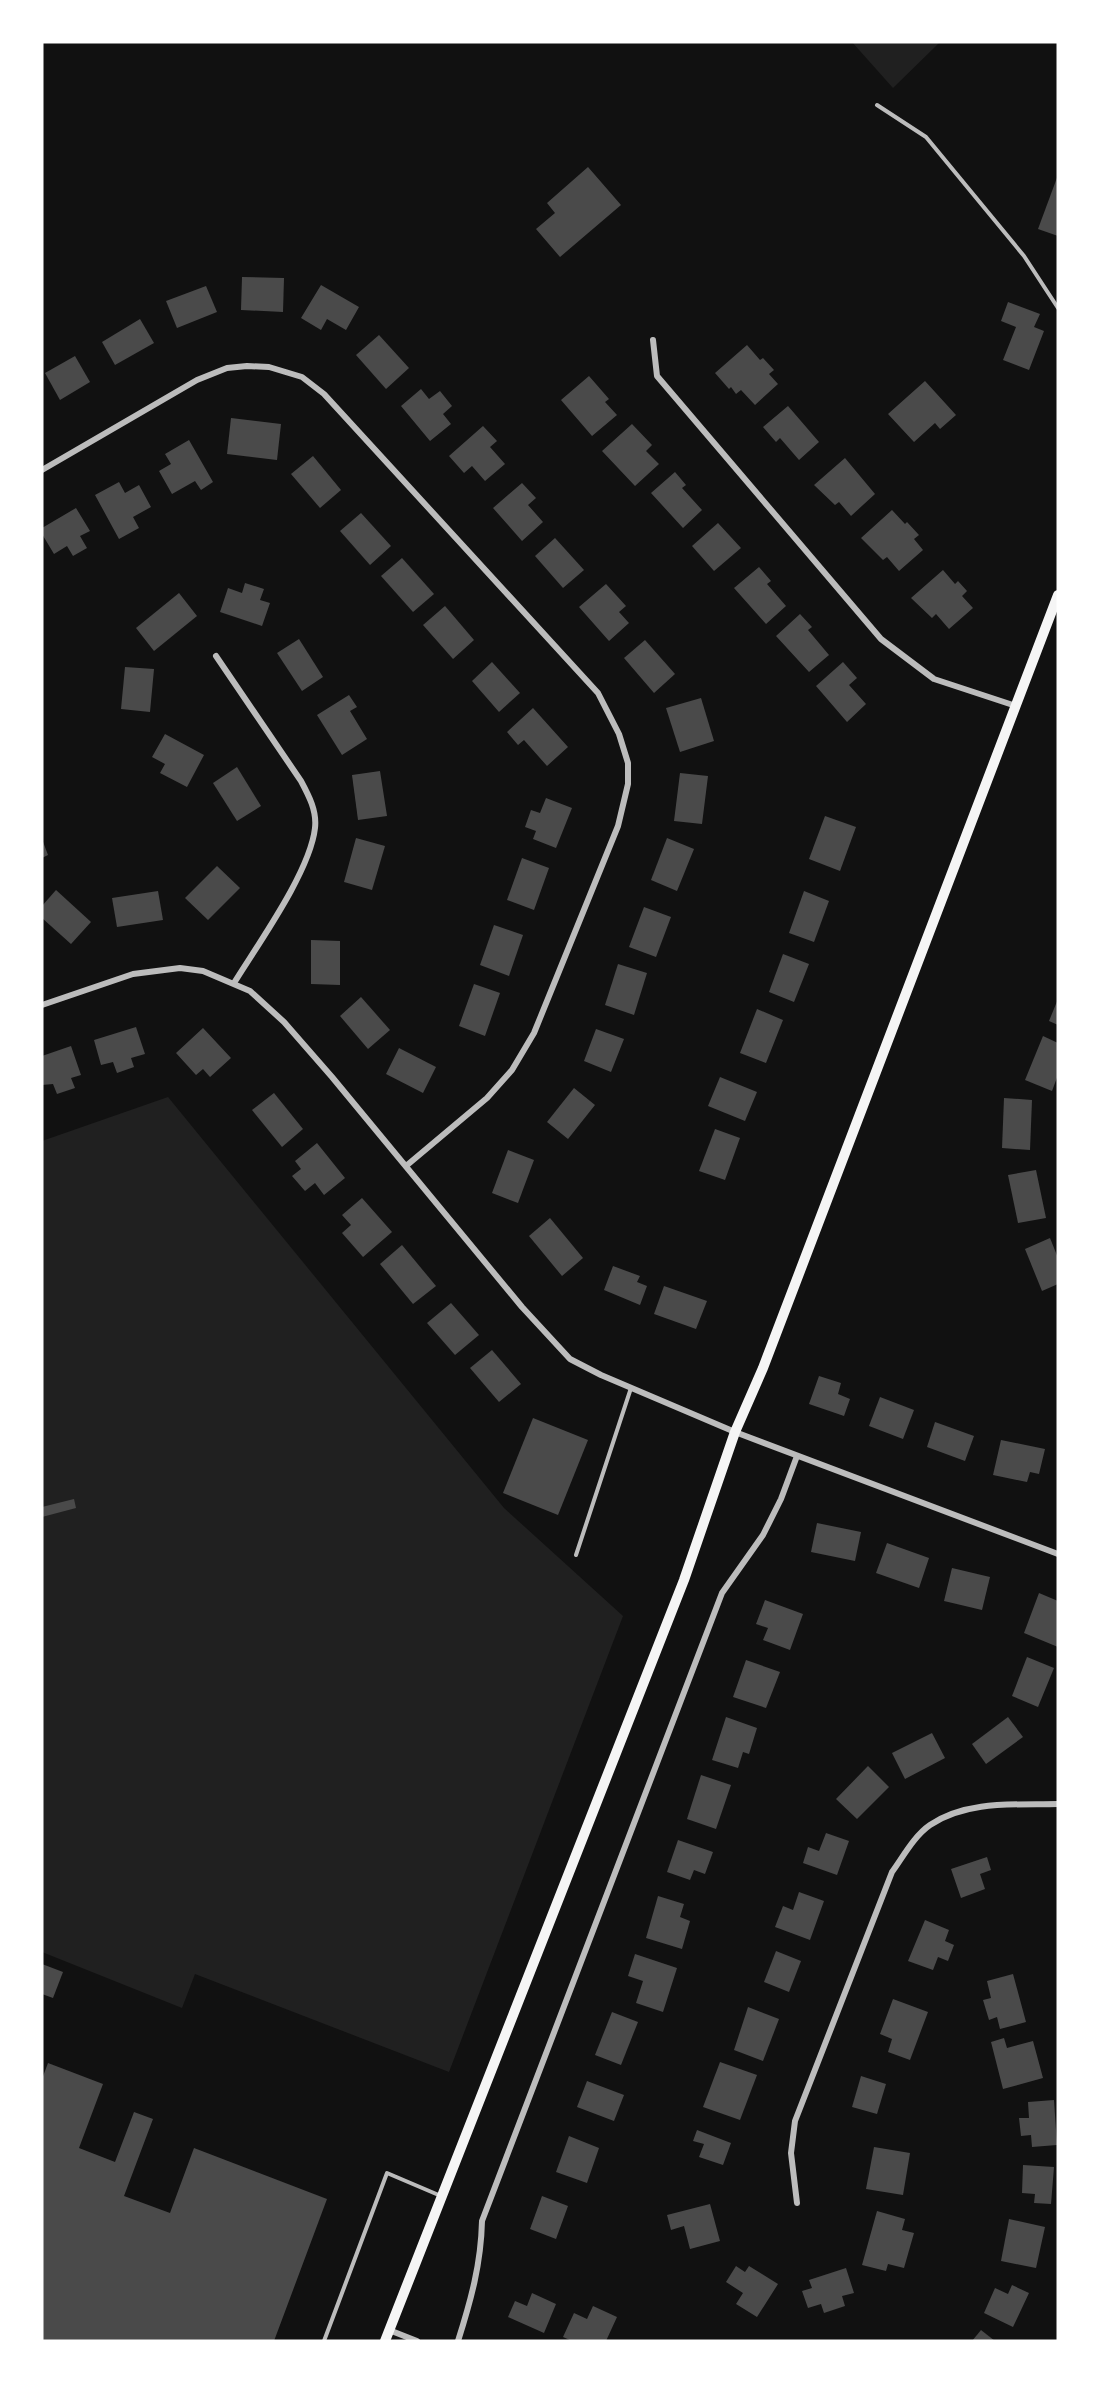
<svg xmlns="http://www.w3.org/2000/svg" width="1100" height="2383" viewBox="0 0 1100 2383" font-family="Jost,sans-serif">
  <rect width="100%" height="100%" fill="#111"/>
  <g fill="#202020">
    <polygon points="852,42 940,42 893,88"/>
    <polygon points="168,1097 504,1508 623,1616 449,2072 195,1974 182,2008 42,1952 42,1141"/>
  </g>
  <g fill="#4a4a4a">
    <polygon points="588,167 621,205 560,257 536,229 555,213 547,203"/>
    <polygon points="1058,175 1058,236 1038,229"/>
    <polygon points="242,277 284,278 283,312 241,310"/>
    <polygon points="321,285 359,307 346,330 327,319 321,330 301,318"/>
    <polygon points="206,286 217,312 177,328 166,301"/>
    <polygon points="1008,302 1040,314 1034,327 1044,331 1029,370 1003,360 1016,327 1001,321"/>
    <polygon points="140,319 154,343 115,365 102,342"/>
    <polygon points="379,335 409,368 386,389 356,355"/>
    <polygon points="747,345 760,360 763,358 774,370 769,374 778,384 755,405 741,390 736,394 731,387 729,389 715,373"/>
    <polygon points="75,356 90,382 60,400 45,373"/>
    <polygon points="589,376 609,399 605,402 617,415 592,436 561,400"/>
    <polygon points="925,381 956,415 940,429 935,423 914,442 888,414"/>
    <polygon points="421,389 429,399 440,391 452,406 443,414 451,424 430,441 401,406"/>
    <polygon points="788,406 819,442 799,460 780,438 776,442 763,427"/>
    <polygon points="231,418 281,424 277,460 227,454"/>
    <polygon points="632,424 652,445 646,451 659,464 635,486 602,451"/>
    <polygon points="483,426 497,441 490,447 505,464 485,481 472,466 464,473 449,456"/>
    <polygon points="189,440 213,482 201,490 195,481 172,494 159,471 171,464 165,454"/>
    <polygon points="313,456 341,490 320,508 291,474"/>
    <polygon points="845,458 875,494 851,516 839,502 835,505 814,485"/>
    <polygon points="675,472 686,485 682,488 702,510 683,528 651,493"/>
    <polygon points="119,482 125,493 139,485 151,507 133,517 139,528 119,539 95,495"/>
    <polygon points="522,483 536,498 528,505 543,522 522,541 493,508"/>
    <polygon points="76,508 90,531 80,536 87,548 73,556 67,546 54,554 42,534 42,528"/>
    <polygon points="892,510 905,524 907,522 919,535 914,539 923,550 899,571 887,557 883,560 861,538"/>
    <polygon points="361,513 391,546 370,565 340,531"/>
    <polygon points="718,523 741,548 714,571 692,546"/>
    <polygon points="555,538 584,570 563,588 535,556"/>
    <polygon points="402,558 434,594 413,612 381,576"/>
    <polygon points="759,567 771,581 767,584 786,606 766,624 734,588"/>
    <polygon points="943,570 955,584 958,581 967,591 962,596 973,608 949,629 936,614 932,618 911,598"/>
    <polygon points="245,583 264,589 260,600 270,603 262,626 220,612 228,588 242,593"/>
    <polygon points="606,584 626,606 619,612 629,623 609,641 579,607"/>
    <polygon points="179,593 197,616 154,651 136,628"/>
    <polygon points="445,606 474,640 453,659 423,625"/>
    <polygon points="800,614 812,627 808,630 829,655 809,672 776,636"/>
    <polygon points="299,639 323,677 302,691 277,653"/>
    <polygon points="645,640 675,674 654,693 624,658"/>
    <polygon points="492,662 520,693 499,712 472,681"/>
    <polygon points="843,662 857,678 849,685 866,704 847,722 816,686"/>
    <polygon points="125,667 154,669 150,712 121,709"/>
    <polygon points="349,695 357,707 350,711 367,739 342,755 317,715"/>
    <polygon points="701,698 714,741 680,752 666,708"/>
    <polygon points="533,708 568,747 547,766 524,740 518,745 507,732"/>
    <polygon points="165,734 204,755 187,787 160,773 165,764 152,757"/>
    <polygon points="237,767 261,806 237,821 213,783"/>
    <polygon points="380,771 387,816 358,820 352,775"/>
    <polygon points="680,773 708,776 702,824 674,821"/>
    <polygon points="546,798 572,808 556,848 533,839 536,831 525,827 531,810 540,813"/>
    <polygon points="825,816 856,827 840,871 809,859"/>
    <polygon points="356,838 385,846 372,890 344,882"/>
    <polygon points="667,838 694,849 677,891 651,880"/>
    <polygon points="42,839 48,855 42,858"/>
    <polygon points="522,858 549,868 534,910 507,900"/>
    <polygon points="217,866 240,888 208,920 185,898"/>
    <polygon points="56,890 91,922 71,944 42,918 42,906"/>
    <polygon points="158,891 163,920 117,927 112,898"/>
    <polygon points="804,891 829,901 814,942 789,933"/>
    <polygon points="644,907 671,917 656,957 629,947"/>
    <polygon points="494,925 523,935 509,976 480,965"/>
    <polygon points="311,940 340,941 340,985 311,984"/>
    <polygon points="783,954 809,964 794,1002 769,992"/>
    <polygon points="618,964 647,973 634,1015 605,1005"/>
    <polygon points="474,984 500,993 485,1036 459,1026"/>
    <polygon points="361,997 390,1030 368,1049 340,1016"/>
    <polygon points="1058,999 1058,1025 1049,1021"/>
    <polygon points="757,1009 783,1020 766,1063 740,1053"/>
    <polygon points="136,1027 145,1054 131,1058 134,1067 117,1073 113,1062 101,1065 94,1040"/>
    <polygon points="203,1028 231,1058 210,1077 203,1069 196,1075 176,1053"/>
    <polygon points="596,1029 624,1039 611,1072 584,1061"/>
    <polygon points="1043,1036 1058,1043 1058,1075 1052,1091 1025,1080"/>
    <polygon points="71,1046 81,1075 71,1078 75,1088 57,1094 53,1084 42,1085 42,1056"/>
    <polygon points="399,1048 436,1067 423,1093 386,1074"/>
    <polygon points="720,1077 757,1092 745,1121 708,1106"/>
    <polygon points="574,1088 595,1105 568,1139 547,1122"/>
    <polygon points="274,1093 303,1129 282,1147 252,1110"/>
    <polygon points="1004,1098 1032,1100 1030,1150 1002,1148"/>
    <polygon points="715,1129 740,1138 725,1180 699,1171"/>
    <polygon points="317,1143 345,1178 324,1195 315,1183 305,1191 292,1176 301,1169 295,1161"/>
    <polygon points="508,1150 534,1160 518,1203 492,1193"/>
    <polygon points="1036,1170 1046,1218 1018,1223 1008,1175"/>
    <polygon points="362,1198 392,1232 363,1257 342,1233 351,1225 342,1215"/>
    <polygon points="550,1218 583,1258 562,1276 529,1236"/>
    <polygon points="1050,1238 1058,1258 1058,1284 1042,1291 1025,1249"/>
    <polygon points="402,1245 436,1286 413,1304 380,1264"/>
    <polygon points="613,1266 640,1276 637,1282 647,1286 640,1305 604,1290"/>
    <polygon points="664,1286 707,1301 696,1329 654,1314"/>
    <polygon points="451,1303 479,1335 455,1355 427,1323"/>
    <polygon points="492,1350 521,1384 499,1402 470,1368"/>
    <polygon points="819,1376 841,1383 838,1394 850,1399 844,1416 809,1404"/>
    <polygon points="880,1397 914,1410 903,1439 869,1426"/>
    <polygon points="533,1418 588,1440 558,1515 503,1493"/>
    <polygon points="935,1422 974,1436 965,1461 927,1447"/>
    <polygon points="1001,1440 1045,1449 1039,1474 1030,1472 1027,1482 993,1475"/>
    <polygon points="74,1499 76,1508 42,1517 42,1507"/>
    <polygon points="817,1523 861,1532 855,1561 811,1552"/>
    <polygon points="887,1543 929,1558 919,1588 876,1573"/>
    <polygon points="952,1568 990,1577 982,1610 944,1601"/>
    <polygon points="1039,1593 1058,1601 1058,1647 1024,1633"/>
    <polygon points="765,1600 803,1614 790,1650 763,1640 768,1628 756,1624"/>
    <polygon points="1027,1657 1054,1668 1038,1707 1012,1696"/>
    <polygon points="746,1660 780,1672 766,1708 733,1697"/>
    <polygon points="726,1717 757,1728 749,1754 743,1752 738,1768 712,1760"/>
    <polygon points="1008,1717 1023,1737 986,1764 972,1744"/>
    <polygon points="932,1733 945,1758 905,1779 892,1753"/>
    <polygon points="868,1766 889,1787 857,1819 836,1799"/>
    <polygon points="701,1775 731,1785 716,1829 687,1819"/>
    <polygon points="826,1833 849,1841 837,1875 803,1863 808,1847 819,1851"/>
    <polygon points="678,1840 713,1852 705,1874 694,1870 690,1880 667,1872"/>
    <polygon points="987,1857 991,1870 980,1874 985,1889 961,1898 951,1869"/>
    <polygon points="799,1892 824,1901 810,1940 775,1927 783,1906 793,1910"/>
    <polygon points="658,1896 684,1904 680,1917 690,1921 682,1949 646,1938"/>
    <polygon points="925,1920 949,1930 945,1941 954,1945 948,1961 938,1957 933,1970 908,1961"/>
    <polygon points="776,1951 801,1961 789,1992 764,1982"/>
    <polygon points="635,1954 677,1968 663,2012 636,2003 643,1981 628,1976"/>
    <polygon points="42,1964 63,1972 53,1998 42,1994"/>
    <polygon points="1013,1974 1026,2022 1000,2029 997,2017 989,2020 983,2000 991,1998 987,1981"/>
    <polygon points="893,1999 928,2012 910,2060 888,2052 892,2039 880,2034"/>
    <polygon points="748,2007 779,2019 763,2061 734,2050"/>
    <polygon points="612,2012 638,2022 621,2065 595,2055"/>
    <polygon points="1004,2038 1007,2048 1033,2041 1043,2078 1003,2089 991,2042"/>
    <polygon points="720,2062 757,2075 740,2120 703,2107"/>
    <polygon points="48,2063 103,2084 79,2148 115,2162 134,2112 153,2119 124,2196 170,2213 194,2148 327,2199 274,2341 42,2341 42,2079"/>
    <polygon points="861,2076 886,2084 877,2114 852,2107"/>
    <polygon points="587,2081 624,2095 614,2121 577,2107"/>
    <polygon points="1054,2100 1057,2145 1032,2147 1031,2135 1021,2136 1019,2118 1029,2118 1028,2102"/>
    <polygon points="697,2130 731,2143 723,2165 699,2157 704,2144 693,2141"/>
    <polygon points="569,2136 599,2148 587,2183 556,2172"/>
    <polygon points="874,2147 910,2153 903,2195 866,2189"/>
    <polygon points="1023,2165 1054,2167 1051,2204 1034,2203 1035,2194 1022,2193"/>
    <polygon points="542,2196 568,2206 556,2239 530,2229"/>
    <polygon points="710,2204 720,2241 690,2249 684,2226 671,2230 667,2215"/>
    <polygon points="877,2211 905,2219 902,2230 914,2233 904,2268 888,2264 886,2271 862,2265"/>
    <polygon points="1009,2219 1045,2227 1036,2268 1001,2261"/>
    <polygon points="736,2266 745,2272 749,2266 778,2284 757,2317 736,2304 743,2293 726,2282"/>
    <polygon points="846,2268 854,2293 842,2296 845,2306 824,2313 821,2304 808,2308 802,2291 812,2288 809,2280"/>
    <polygon points="1012,2285 1029,2293 1013,2327 984,2313 995,2288 1008,2294"/>
    <polygon points="532,2293 556,2304 544,2333 508,2317 515,2301 527,2306"/>
    <polygon points="593,2306 617,2317 606,2341 572,2341 563,2337 574,2313 587,2319"/>
    <polygon points="981,2330 995,2341 972,2341"/>
  </g>
  <g fill="none" stroke-linecap="round" stroke-linejoin="round">
    <g stroke="#bcbcbc" stroke-width="4">
      <polyline points="877,105 926,137 1024,256 1058,308"/>
      <polyline points="576,1555 631,1388"/>
      <polyline points="324,2341 387,2173 441,2196"/>
    </g>
    <g stroke="#bcbcbc" stroke-width="6">
      <polyline points="653,340 657,376 881,639 934,679 1016,706"/>
      <polyline points="42,470 197,380 227,368 247,366 269,367 302,377 324,394 598,693 619,734 628,763 628,784 618,826 534,1033 512,1070 487,1098 406,1166"/>
      <path d="M216,656l85,125c8,15 16,30 14,47 -5,44 -57,116 -81,155"/>
      <polyline points="42,1005 133,974 180,968 203,971 250,991 284,1022 332,1077 522,1307 570,1359 601,1375 735,1432 1058,1554"/>
      <path d="M797,2203l-6,-50 4,-32 97,-249c11,-15 22,-36 38,-47 37,-25 86,-20 128,-21"/>
      <polyline points="389,2330 417,2341"/>
      <path d="M458,2341c13,-41 23,-77 24,-120l240,-628 41,-58 18,-36 16,-43"/>
    </g>
    <polyline stroke="#f5f5f5" stroke-width="10" points="385,2341 684,1580 735,1432 763,1368 1058,595"/>
  </g>
  <rect width="1100" height="2383" fill="none" stroke="#ffffff" stroke-width="87"/>
</svg>
